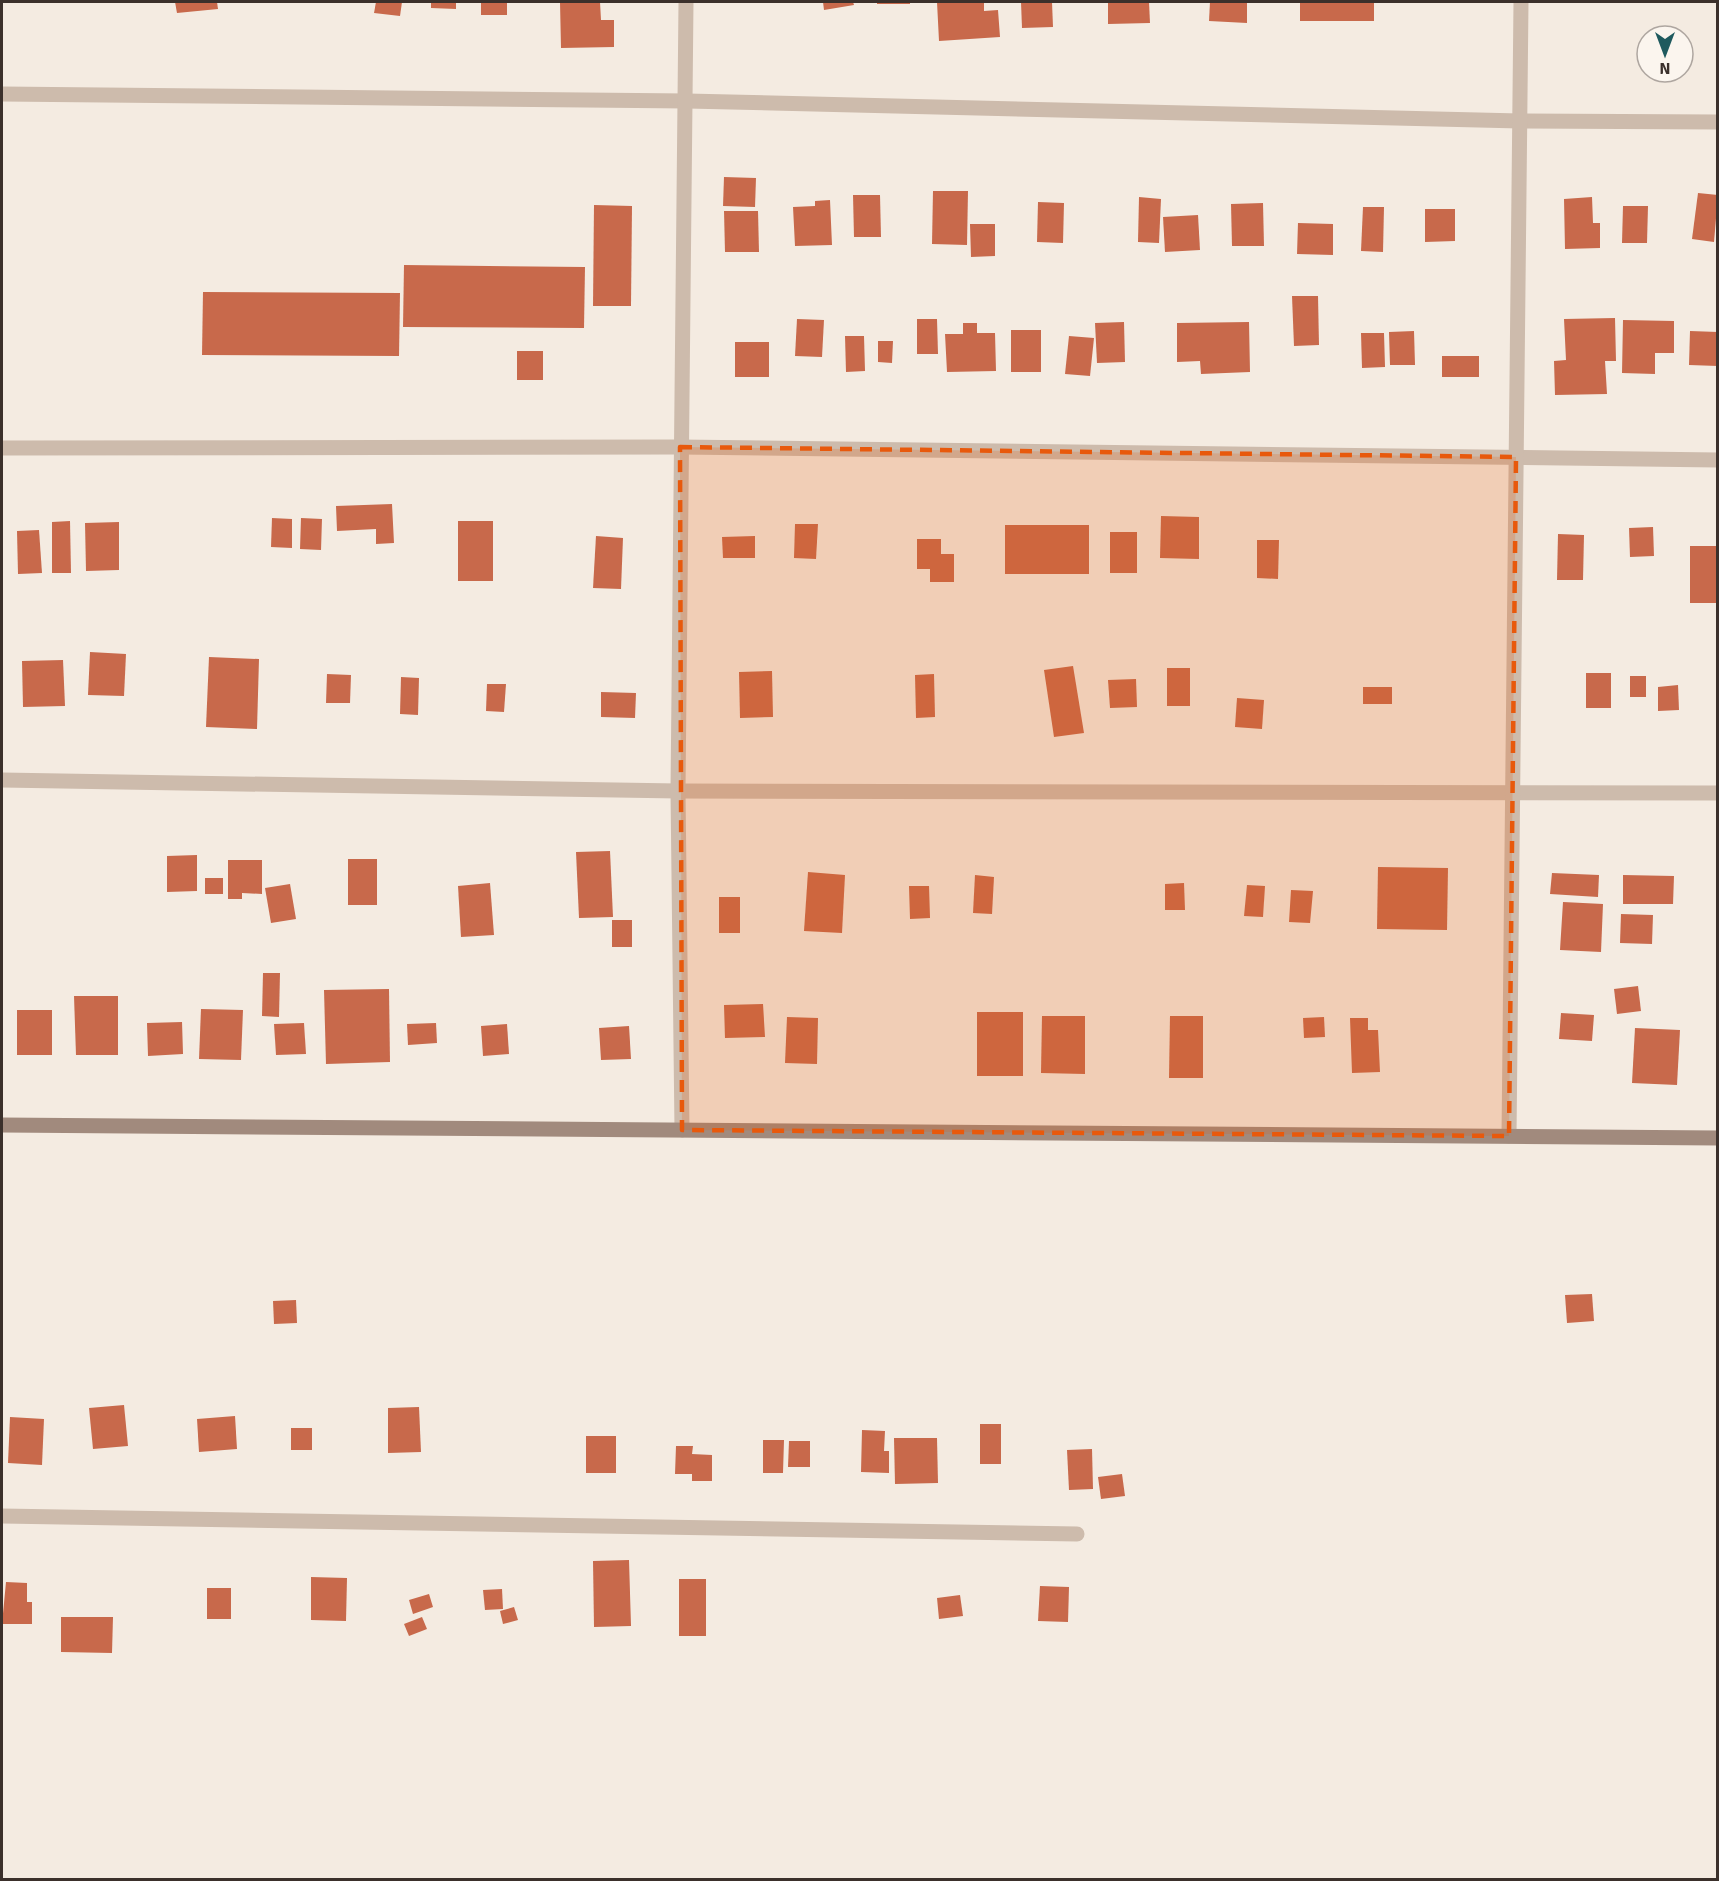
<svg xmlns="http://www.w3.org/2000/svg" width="1719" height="1881" viewBox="0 0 1719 1881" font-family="Signika,sans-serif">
  <rect width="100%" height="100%" fill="#f4ebe1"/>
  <g fill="#c8694b">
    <polygon points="175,2 217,2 218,9 177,13"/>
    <polygon points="376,2 402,2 400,16 374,13"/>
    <polygon points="431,2 456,2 456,9 431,8"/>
    <rect x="481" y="2" width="26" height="13"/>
    <polygon points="560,2 600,2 601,20 614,20 614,47 561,48"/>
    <polygon points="823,2 853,2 854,5 824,10"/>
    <rect x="877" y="2" width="33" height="2"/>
    <polygon points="937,2 984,2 984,11 998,10 1000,37 939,41"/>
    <polygon points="1021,2 1052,2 1053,27 1022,28"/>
    <polygon points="1108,2 1149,2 1150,23 1108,24"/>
    <polygon points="1210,2 1247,2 1247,23 1209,21"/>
    <rect x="1300" y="2" width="74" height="19"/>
    <polygon points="724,177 756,178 755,207 723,206"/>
    <polygon points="933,191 968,191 967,245 932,244"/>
    <polygon points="1698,193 1718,195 1714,242 1692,239"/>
    <polygon points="853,195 880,195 881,237 854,237"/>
    <polygon points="1139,197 1161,199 1159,243 1138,242"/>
    <polygon points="1592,197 1593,223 1600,223 1600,248 1565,249 1564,199"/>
    <polygon points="830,200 832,245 795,246 793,207 815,206 815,201"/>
    <polygon points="1038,202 1064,203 1063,243 1037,242"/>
    <polygon points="1263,203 1264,246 1232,246 1231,204"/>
    <polygon points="594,205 632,206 631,306 593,306"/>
    <polygon points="1623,206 1648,206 1647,243 1622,243"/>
    <polygon points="1363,207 1384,207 1383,252 1361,251"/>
    <polygon points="1425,209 1455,209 1455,241 1425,242"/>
    <polygon points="724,211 758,211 759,252 725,252"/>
    <polygon points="1198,215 1200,250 1165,252 1163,217"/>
    <polygon points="1298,223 1333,224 1333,255 1297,254"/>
    <polygon points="970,224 995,224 995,256 971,257"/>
    <polygon points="404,265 585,267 584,328 403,327"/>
    <polygon points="203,292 400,293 399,356 202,355"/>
    <polygon points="1292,296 1318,296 1319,345 1294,346"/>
    <polygon points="1615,318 1616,361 1605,361 1607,394 1555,395 1554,361 1566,360 1564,319"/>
    <polygon points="797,319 824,320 822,357 795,356"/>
    <polygon points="917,319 937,319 938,354 917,354"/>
    <polygon points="1623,320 1674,321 1674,353 1655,353 1655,374 1622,373"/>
    <polygon points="1124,322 1125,362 1097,363 1095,323"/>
    <polygon points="1249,322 1250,372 1201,374 1200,361 1177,362 1177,323"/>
    <polygon points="963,323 977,323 977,333 995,333 996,371 947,372 945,334 963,334"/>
    <rect x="1011" y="330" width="30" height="42"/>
    <polygon points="1414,331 1415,365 1390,365 1389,332"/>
    <polygon points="1690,331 1718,332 1718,366 1689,365"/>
    <polygon points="1361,333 1384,333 1385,367 1362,368"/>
    <polygon points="845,336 864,336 865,371 846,372"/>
    <polygon points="1069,336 1094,338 1090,376 1065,374"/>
    <polygon points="878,341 893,341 892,363 878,362"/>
    <rect x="735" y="342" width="34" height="35"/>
    <rect x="517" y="351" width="26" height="29"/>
    <rect x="1442" y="356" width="37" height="21"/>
    <polygon points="392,504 394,543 376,544 376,529 337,531 336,506"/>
    <polygon points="1161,516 1199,517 1199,559 1160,558"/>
    <polygon points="272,518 292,519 292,548 271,547"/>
    <polygon points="301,518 322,519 321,550 300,549"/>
    <polygon points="70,521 71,573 52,573 52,522"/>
    <rect x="458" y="521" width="35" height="60"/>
    <polygon points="119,522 119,570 86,571 85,523"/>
    <polygon points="795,524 818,524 816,559 794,558"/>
    <rect x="1005" y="525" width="84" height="49"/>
    <polygon points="1653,527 1654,556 1630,557 1629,528"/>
    <polygon points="39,530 42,573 18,574 17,531"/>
    <rect x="1110" y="532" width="27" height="41"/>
    <polygon points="1558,534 1584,535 1583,580 1557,580"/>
    <polygon points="596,536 623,538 621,589 593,588"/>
    <polygon points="755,536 755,558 723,558 722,537"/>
    <polygon points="917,539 941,539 941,554 954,554 954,582 930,582 930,569 917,569"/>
    <polygon points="1257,540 1279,540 1278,579 1257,578"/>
    <rect x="1690" y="546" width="28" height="57"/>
    <polygon points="90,652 126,654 124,696 88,695"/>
    <polygon points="209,657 259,659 257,729 206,727"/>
    <polygon points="63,660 65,706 23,707 22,661"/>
    <polygon points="1073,666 1084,733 1054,737 1044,670"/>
    <rect x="1167" y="668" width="23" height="38"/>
    <polygon points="772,671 773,717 740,718 739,672"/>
    <rect x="1586" y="673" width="25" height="35"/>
    <polygon points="327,674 351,675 350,703 326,703"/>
    <polygon points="934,674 935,717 916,718 915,675"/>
    <rect x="1630" y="676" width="16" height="21"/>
    <polygon points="401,677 419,678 418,715 400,714"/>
    <polygon points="1136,679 1137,707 1110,708 1108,680"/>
    <polygon points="487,684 506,684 504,712 486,711"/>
    <polygon points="1678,685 1679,710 1658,711 1658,687"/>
    <rect x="1363" y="687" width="29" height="17"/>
    <polygon points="601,692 636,693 635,718 601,717"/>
    <polygon points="1237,698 1264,700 1262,729 1235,727"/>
    <polygon points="610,851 613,917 579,918 576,852"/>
    <polygon points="197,855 197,891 167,892 167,856"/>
    <rect x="348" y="859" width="29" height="46"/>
    <polygon points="228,860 262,860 262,894 242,893 242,899 228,899"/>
    <polygon points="1378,867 1448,868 1447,930 1377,929"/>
    <polygon points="808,872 845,875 842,933 804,931"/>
    <polygon points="1552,873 1599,875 1598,897 1550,894"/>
    <polygon points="975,875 994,877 992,914 973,913"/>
    <polygon points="1623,875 1674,876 1673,904 1623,904"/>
    <rect x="205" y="878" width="18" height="16"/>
    <polygon points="490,883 494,935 461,937 458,886"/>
    <polygon points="1184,883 1185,910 1165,910 1165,884"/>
    <polygon points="290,884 296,919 271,923 265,888"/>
    <polygon points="1247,885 1265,886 1263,917 1244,916"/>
    <polygon points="909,886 929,886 930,918 910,919"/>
    <polygon points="1291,890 1313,891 1310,923 1289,922"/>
    <rect x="719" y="897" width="21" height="36"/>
    <polygon points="1563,902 1603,904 1601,952 1560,950"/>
    <polygon points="1621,914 1653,915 1652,944 1620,943"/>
    <rect x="612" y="920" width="20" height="27"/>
    <polygon points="263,973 280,973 279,1017 262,1016"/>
    <polygon points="1638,986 1641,1011 1617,1014 1614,989"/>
    <polygon points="389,989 390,1062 326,1064 324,990"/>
    <polygon points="74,996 118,996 118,1055 76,1055"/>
    <polygon points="763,1004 765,1037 725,1038 724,1005"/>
    <polygon points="201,1009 243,1010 241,1060 199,1059"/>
    <rect x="17" y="1010" width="35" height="45"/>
    <rect x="977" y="1012" width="46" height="64"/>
    <polygon points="1561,1013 1594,1015 1592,1041 1559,1039"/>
    <polygon points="1042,1016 1085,1016 1085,1074 1041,1073"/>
    <polygon points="1170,1016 1203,1016 1203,1078 1169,1078"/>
    <polygon points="787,1017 818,1018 817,1064 785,1063"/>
    <polygon points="1324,1017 1325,1037 1304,1038 1303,1018"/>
    <polygon points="1350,1018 1368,1018 1368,1030 1378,1030 1380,1072 1352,1073"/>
    <polygon points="182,1022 183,1054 148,1056 147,1023"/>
    <polygon points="304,1023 306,1054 276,1055 274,1024"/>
    <polygon points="436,1023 437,1043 408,1045 407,1024"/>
    <polygon points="507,1024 509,1054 483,1056 481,1026"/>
    <polygon points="629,1026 631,1059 601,1060 599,1028"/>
    <polygon points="1635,1028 1680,1030 1677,1085 1632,1083"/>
    <polygon points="1592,1294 1594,1321 1567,1323 1565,1295"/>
    <polygon points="296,1300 297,1323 274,1324 273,1301"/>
    <polygon points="124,1405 128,1446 93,1449 89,1408"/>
    <polygon points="419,1407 421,1452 388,1453 388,1408"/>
    <polygon points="235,1416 237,1449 199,1452 197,1419"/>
    <polygon points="10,1417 44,1419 42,1465 8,1463"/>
    <rect x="980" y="1424" width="21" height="40"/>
    <rect x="291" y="1428" width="21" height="22"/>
    <polygon points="862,1430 885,1431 884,1451 889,1451 889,1473 861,1472"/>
    <rect x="586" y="1436" width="30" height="37"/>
    <polygon points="894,1438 937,1438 938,1483 895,1484"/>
    <polygon points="763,1440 784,1440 783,1473 763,1473"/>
    <polygon points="789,1441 810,1441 810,1467 788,1467"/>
    <polygon points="676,1446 693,1446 692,1454 712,1455 712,1481 692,1481 692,1474 675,1474"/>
    <polygon points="1092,1449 1093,1489 1069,1490 1067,1450"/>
    <polygon points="1122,1474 1125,1496 1101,1499 1098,1477"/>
    <polygon points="629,1560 631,1626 594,1627 593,1561"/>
    <polygon points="311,1577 347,1578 346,1621 311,1620"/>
    <rect x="679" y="1579" width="27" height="57"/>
    <polygon points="6,1582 27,1583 27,1602 32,1602 32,1624 2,1624"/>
    <polygon points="1040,1586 1069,1587 1068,1622 1038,1621"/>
    <rect x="207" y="1588" width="24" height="31"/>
    <polygon points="502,1589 503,1609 485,1610 483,1590"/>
    <polygon points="429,1594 433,1607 413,1614 409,1600"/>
    <polygon points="960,1595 963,1616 939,1619 937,1598"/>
    <polygon points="514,1607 518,1620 503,1624 500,1611"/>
    <polygon points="61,1617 113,1617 112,1653 61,1652"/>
    <polygon points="422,1617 427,1629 409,1636 404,1624"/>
  </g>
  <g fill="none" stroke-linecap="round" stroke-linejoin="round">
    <g stroke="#cdbbac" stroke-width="15">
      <polyline points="2,94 687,101 1520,121 1718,122"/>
      <polyline points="2,448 680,447 1718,460"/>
      <polyline points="2,780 678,791 1718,793"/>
      <polyline points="682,1130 678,791 686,2"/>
      <polyline points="1509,1136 1521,2"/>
      <polyline points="2,1516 1077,1534"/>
    </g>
    <polyline stroke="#a18a7d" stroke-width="15" points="2,1125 1718,1138"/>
  </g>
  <path fill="#e8590c" fill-opacity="0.2" stroke="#e8590c" stroke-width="4.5" stroke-dasharray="12 8" stroke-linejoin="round" d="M680,447l836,10 -7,679 -827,-6z"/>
  <rect width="1719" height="1881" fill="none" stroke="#3b302b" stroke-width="6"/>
  <g transform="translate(1665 54) rotate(180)"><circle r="28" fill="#fbf5ee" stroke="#aea6a0" stroke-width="1.5"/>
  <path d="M0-4.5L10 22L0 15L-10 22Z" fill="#1f5a5e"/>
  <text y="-9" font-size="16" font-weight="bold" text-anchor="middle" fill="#3b302b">N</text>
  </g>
</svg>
